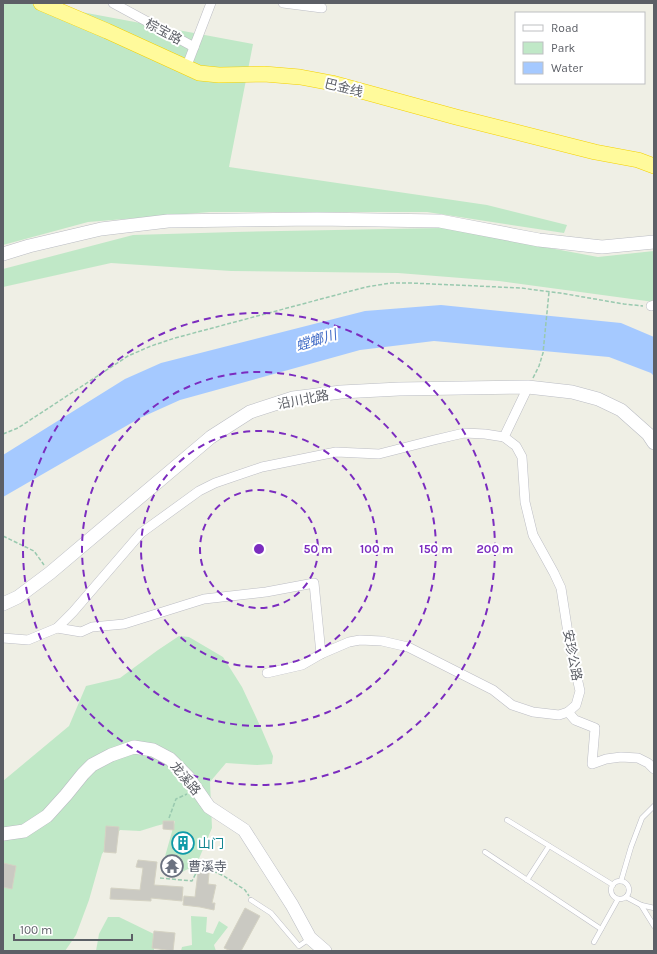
<svg xmlns="http://www.w3.org/2000/svg" width="657" height="954" viewBox="0 0 657 954" font-family="Karla,'Noto Sans SC',sans-serif">
  <rect width="100%" height="100%" fill="#efefe5"/>
  <g fill="#c0e8c7">
    <polygon points="3,3 33,3 253,44 229,167 487,205 567,225 564,233 427,212 210,212 88,222 3,245"/>
    <polygon points="442,228 598,257 654,251 654,302 499,281 398,273 231,271 111,263 3,287 3,269 133,235 234,232"/>
    <polygon points="179,636 189,637 223,657 242,687 262,730 273,756 272,764 257,765 226,763 210,782 212,828 198,861 201,867 196,875 188,869 180,873 169,871 164,860 175,821 156,826 140,831 120,830 102,854 89,900 76,935 65,951 3,951 3,781 69,726 86,686 120,678 158,650"/>
    <polygon points="191,916 207,917 206,932 213,934 219,921 228,927 214,945 216,951 181,951 182,947 192,945"/>
    <polygon points="108,917 119,917 154,934 154,951 96,951 99,934"/>
  </g>
  <polygon fill="#a5c9ff" points="441,305 621,323 654,337 654,376 651,373 609,357 434,341 360,350 180,400 140,418 3,497 3,455 125,379 161,363 365,311"/>
  <g fill="#cac9c2" stroke="#d4d2c3">
    <polygon points="163,821 174,821 174,830 163,829"/>
    <polygon points="106,826 119,827 116,853 104,852"/>
    <polygon points="173,835 193,836 192,850 172,849"/>
    <polygon points="138,860 157,862 154,885 183,887 182,901 151,898 151,901 110,899 111,888 140,890 143,868 136,867"/>
    <polygon points="3,863 16,866 12,889 3,887"/>
    <polygon points="198,872 209,873 208,884 216,885 212,903 215,903 214,910 200,907 183,905 184,896 195,897"/>
    <polygon points="245,908 260,916 241,951 231,951 224,948"/>
    <polygon points="154,931 175,933 173,951 152,948"/>
  </g>
  <g fill="none" stroke-linecap="round" stroke-linejoin="round">
    <g stroke="#bcbdc4" stroke-width="5.5">
      <g id="service">
        <polyline points="507,820 613,885"/>
        <polyline points="485,852 601,929"/>
        <polyline points="527,880 549,846"/>
        <circle cx="620" cy="890" r="9"/>
        <polyline points="621,881 631,847 642,818 654,806"/>
        <polyline points="626,897 641,905 654,926"/>
        <polyline points="251,900 271,913 299,946 309,939"/>
        <polyline points="641,905 654,908"/>
        <polyline points="594,942 618,899"/>
      </g>
    </g>
    <g stroke="#bcbdc4" stroke-width="10">
      <g id="minor">
        <polyline points="113,3 194,47"/>
        <polyline points="283,3 322,8"/>
        <polyline points="186,68 211,3"/>
        <polyline points="651,306 654,305"/>
        <polyline points="57,628 81,632 92,627 124,624 204,599 266,592 314,583 321,654"/>
        <polyline points="3,638 28,640 57,628 73,612 141,533 199,491 215,483 262,467 336,452 379,454 434,440 464,433 485,434 504,437"/>
        <polyline points="267,673 302,665 321,654 349,642 360,640 382,641 408,647 493,690 512,705 533,712 559,715 568,712 576,705 580,691 570,646 561,588 554,573 533,535 525,502 522,457 516,446 504,437 528,387"/>
        <polyline points="568,712 575,720 595,728 592,764 606,759 621,757 638,758 648,763 654,769"/>
      </g>
    </g>
    <g stroke="#babcc3" stroke-width="14">
      <g id="secondary">
        <polyline points="3,254 29,246 101,229 168,221 317,219 440,221 539,240 602,247 654,242"/>
        <polyline points="3,604 18,597 50,573 211,437 250,412 293,398 341,392 399,389 528,387 572,392 598,399 621,410 648,434 654,443"/>
        <polyline points="3,834 24,831 47,816 66,795 83,774 92,765 111,755 134,747 153,750 170,759 188,777 209,807 244,830 292,905 310,938 325,951"/>
      </g>
    </g>
    <g stroke="#f4d100" stroke-width="16">
      <polyline id="trunk" points="41,3 107,31 199,73 219,75 264,74 300,77 332,83 456,117 595,152 638,160 654,166"/>
    </g>
    <g stroke="#99c9af" stroke-width="1.5" stroke-dasharray="4 2" stroke-linecap="butt">
      <polyline points="533,378 539,366 543,353 549,292"/>
      <polyline points="3,434 18,428 128,356 151,346 175,338 366,287 391,283 411,283 521,288 560,293 624,304 643,306"/>
      <polyline points="3,536 34,551 44,565"/>
      <polyline points="169,818 176,799 187,794"/>
      <polyline points="160,878 192,881 197,871 203,869 213,871 224,876 245,890 249,896"/>
    </g>
    <use href="#service" stroke="#fff" stroke-width="4.5"/>
    <use href="#minor" stroke="#fff" stroke-width="9"/>
    <use href="#secondary" stroke="#fff" stroke-width="13"/>
    <use href="#trunk" stroke="#fffa9b" stroke-width="15"/>
  </g>
  <g fill="none" stroke="#7b2cbf" stroke-width="2" stroke-dasharray="7 5">
    <circle cx="259" cy="549" r="59"/>
    <circle cx="259" cy="549" r="118"/>
    <circle cx="259" cy="549" r="177"/>
    <circle cx="259" cy="549" r="236"/>
  </g>
  <defs>
    <g id="building-ring" transform="scale(1.15)"><circle r="9.5" fill="#fff" stroke="#0f9aa8" stroke-width="1.5"/><path d="M-4-6H4V6H1V3H-1V6H-4ZM-2.5-4.3h1.7v1.8h-1.7ZM.8-4.3h1.7v1.8H.8ZM-2.5-1h1.7V.8h-1.7ZM.8-1h1.7V.8H.8Z" fill="#0f9aa8"/></g>
    <g id="temple-ring" transform="scale(1.15)"><circle r="9.5" fill="#fff" stroke="#6b7280" stroke-width="1.5"/><path d="M0-6L5-2H3V0L6.5 2.5H4V6H1.5V3h-3V6H-4V2.5H-6.5L-3 0V-2H-5Z" fill="#6b7280"/></g>
  </defs>
  <g fill-rule="evenodd">
    <use href="#building-ring" x="183" y="843"/>
    <use href="#temple-ring" x="172" y="866"/>
  </g>
  <g text-anchor="middle" stroke-width="4" stroke-linejoin="round" paint-order="stroke">
    <g font-size="13" fill="#5c5f66" stroke="#fff">
      <text transform="translate(164 31) rotate(28)" y="5">棕宝路</text>
      <text transform="translate(344 87) rotate(14)" y="5">巴金线</text>
      <text transform="translate(303 399) rotate(-11)" y="5">沿川北路</text>
      <text transform="translate(573 655) rotate(79)" y="5">安珍公路</text>
      <text transform="translate(186 778) rotate(50)" y="5">龙溪路</text>
    </g>
    <g font-size="13" fill="#0d838f" stroke="#fff" text-anchor="start">
      <text x="198" y="848">山门</text>
    </g>
    <g font-size="13" fill="#5b616d" stroke="#fff" text-anchor="start">
      <text x="188" y="871">曹溪寺</text>
    </g>
    <g font-size="14" font-style="italic" fill="#436dc7" stroke="#fff">
      <text transform="translate(316 340) rotate(-17)" y="5">螳螂川</text>
    </g>
  </g>
  <circle cx="259" cy="549" r="6" fill="#7b2cbf" stroke="#fff" stroke-width="2"/>
  <g font-size="12" text-anchor="middle" font-weight="bold" fill="#7b2cbf" stroke="#fff" stroke-width="4" stroke-linejoin="round" paint-order="stroke">
    <text x="318" y="553">50 m</text>
    <text x="377" y="553">100 m</text>
    <text x="436" y="553">150 m</text>
    <text x="495" y="553">200 m</text>
  </g>
  <rect width="657" height="954" fill="none" stroke="#5c5f66" stroke-width="8"/>
  <rect x="515" y="12" width="130" height="72" fill="#ffffff" stroke="#bebfc2"/>
  <rect x="523" y="25" width="20" height="6" fill="#ffffff" stroke="#bebfc2"/>
  <text x="551" y="32" font-size="12" fill="#5c5f66">Road</text>
  <rect x="523" y="42" width="20" height="12" fill="#c0e8c7" stroke="#bebfc2"/>
  <text x="551" y="52" font-size="12" fill="#5c5f66">Park</text>
  <rect x="523" y="62" width="20" height="12" fill="#a5c9ff" stroke="#bebfc2"/>
  <text x="551" y="72" font-size="12" fill="#5c5f66">Water</text>
  <path d="M14 934v6h118v-6" fill="none" stroke="#5c5f66" stroke-width="2"/>
  <text x="20" y="934" font-size="12" fill="#5c5f66" stroke="#ffffff" stroke-width="3" paint-order="stroke">100 m</text>
</svg>
